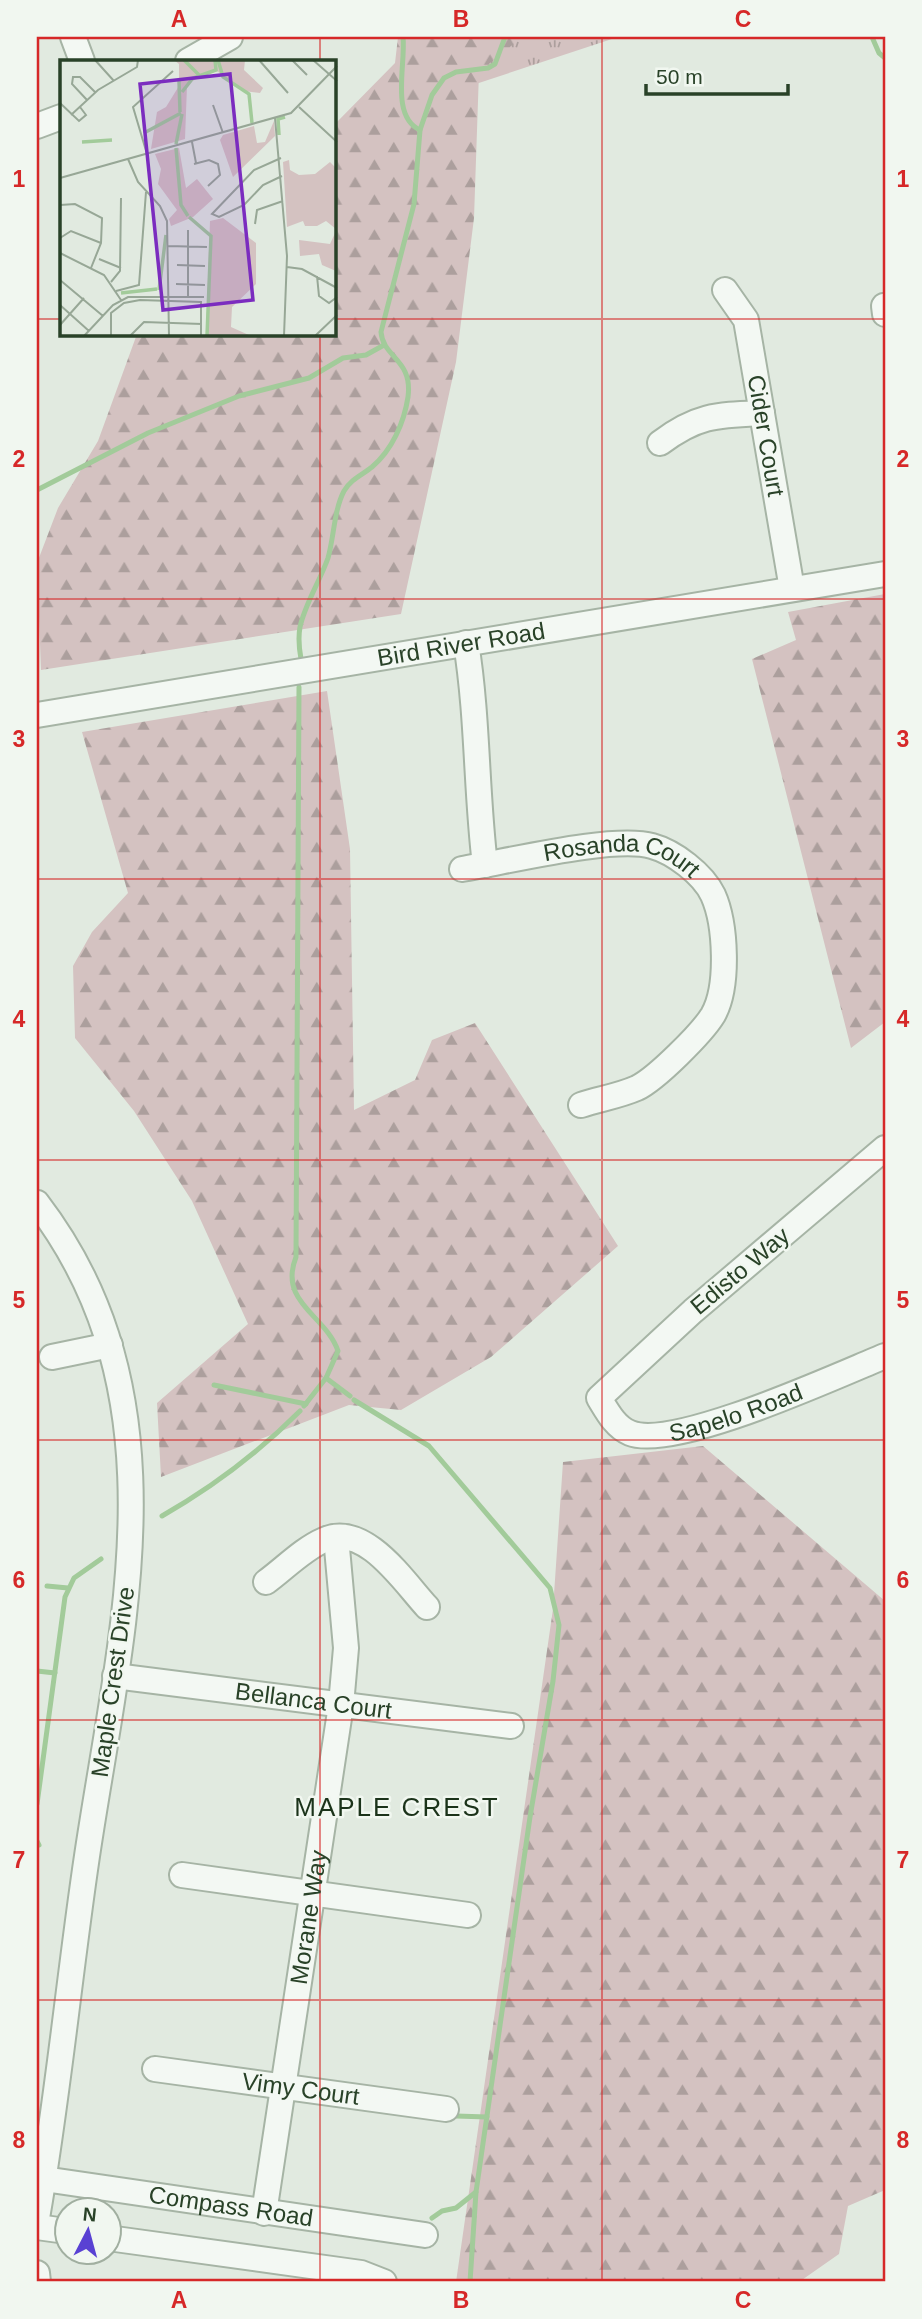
<svg xmlns="http://www.w3.org/2000/svg" width="922" height="2319" viewBox="0 0 922 2319" font-family="Helvetica,sans-serif">
  <defs>
    <pattern id="grass-tufts" width="24" height="20" patternUnits="userSpaceOnUse" patternTransform="scale(1.75)"><rect width="24" height="20" fill="#d4c2c1"/><path d="M3 7l-1-3M5 7V3M7 7l1-3M15 17l-1-3M17 17v-4M19 17l1-3" fill="none" stroke="#ac9f9d"/></pattern>
    <pattern id="forest-firs" width="22" height="20" patternUnits="userSpaceOnUse" patternTransform="scale(1.75)"><rect width="22" height="20" fill="#d4c2c1"/><path d="M5 1l3.5 6h-7zM16 11l3.5 6h-7z" fill="#ac9f9d"/></pattern>
  </defs>
  <rect width="100%" height="100%" fill="#e1eae0"/>
  <polygon fill="url(#grass-tufts)" points="421,37 618,37 418,103"/>
  <g fill="url(#forest-firs)">
    <polygon points="398,37 522,37 479,72 474,218 456,362 401,614 41,670 37,563 58,508 98,441 137,334 334,334 334,125 395,63"/>
    <polygon points="885,594 885,1022 851,1048 752,659 796,640 788,612"/>
    <polygon points="327,691 350,849 354,1110 415,1080 432,1040 475,1023 618,1246 491,1357 401,1410 349,1405 161,1477 157,1403 248,1324 192,1201 134,1111 75,1038 73,966 92,932 128,893 82,732"/>
    <polygon points="703,1446 885,1601 885,2190 848,2206 839,2254 799,2282 456,2282 553,1609 563,1462"/>
  </g>
  <g fill="none" stroke-linecap="round" stroke-linejoin="round">
    <g stroke="#a2cb9a" stroke-width="5">
      <path d="M403,37c3,28 -13,79 17,93"/>
      <polyline points="872,37 879,53 885,58"/>
      <polyline points="37,490 148,433 239,396 309,378 343,358 366,355 384,345"/>
      <path d="M301,659c-2,-11 -3,-21 -1,-32 5,-23 20,-46 28,-69 6,-21 6,-48 16,-67 7,-12 18,-16 28,-24 20,-17 32,-44 36,-70 5,-38 -25,-39 -27,-65l33,-128 6,-74 12,-35 12,-17 12,-6 32,-4 7,-4 10,-27"/>
      <path d="M299,687l-3,570c-18,46 30,58 42,94l-12,27 -22,28"/>
      <polyline points="326,1378 350,1396"/>
      <polyline points="214,1385 306,1404"/>
      <polyline points="354,1400 429,1446 550,1588 559,1625 553,1681 530,1817 476,2192 470,2282"/>
      <path d="M162,1516c51,-29 97,-64 138,-105"/>
      <polyline points="47,1586 68,1588"/>
      <polyline points="37,1671 55,1673"/>
      <polyline points="37,1804 65,1597 74,1578 101,1559"/>
      <polyline points="37,1841 39,1845"/>
      <polyline points="456,2116 487,2117"/>
      <polyline points="432,2218 442,2211 456,2208 476,2192"/>
    </g>
    <g stroke="#a6b4a5" stroke-width="28">
      <g id="minor">
        <polyline points="73,37 82,61"/>
        <polyline points="188,61 230,37"/>
        <polyline points="37,126 61,117"/>
        <path id="s1" d="M725,290l21,30 46,269"/>
        <polyline points="884,306 885,314"/>
        <path d="M660,443c37,-28 57,-28 102,-30"/>
        <path d="M466,643c12,74 10,148 19,222"/>
        <path id="s2" d="M37,715l848,-141"/>
        <path id="s3" d="M462,869c44,-7 151,-34 190,-23 22,6 51,28 61,49 13,29 16,92 0,120 -11,18 -57,64 -76,73 -18,8 -38,11 -56,17"/>
        <path id="s4" d="M885,1148l-192,163 -94,87c8,13 16,29 31,35 44,18 208,-58 255,-77"/>
        <path d="M37,1203c150,196 83,431 50,653 -18,121 -29,242 -50,362"/>
        <polyline points="52,1357 110,1345"/>
        <path d="M266,1582c18,-13 37,-33 58,-42 41,-18 79,41 103,67"/>
        <path id="s5" d="M115,1676l396,50"/>
        <polyline points="182,1875 468,1915"/>
        <path id="s6" d="M155,2069l291,40"/>
        <path id="s7" d="M37,2178l388,57"/>
        <path id="s8" d="M264,2213l77,-508 5,-57 -10,-111"/>
        <polyline points="37,2227 66,2231"/>
        <polyline points="108,2238 361,2273 384,2282"/>
        <polyline points="37,2273 38,2282"/>
      </g>
    </g>
    <use href="#minor" stroke="#f3f8f3" stroke-width="24"/>
  </g>
  <path fill="none" stroke="#d62828" stroke-width="2" stroke-opacity="0.55" d="M320,37v24M602,37v2245M37,319h24M334,319h551M320,334v1948M37,599h848M37,879h848M37,1160h848M37,1440h848M37,1720h848M37,2000h848"/>
  <g text-anchor="middle" stroke-width="5" stroke-linejoin="round" paint-order="stroke">
    <g font-size="24" fill="#294228" stroke="#f1f7f0">
      <text dy="8" stroke="none"><textPath href="#s1" startOffset="154">Cider Court</textPath></text>
      <text dy="8" stroke="none"><textPath href="#s2" startOffset="430">Bird River Road</textPath></text>
      <text dy="8" stroke="none"><textPath href="#s3" startOffset="164">Rosanda Court</textPath></text>
      <text transform="translate(740 1271) rotate(-40)" y="8">Edisto Way</text>
      <text dy="8" stroke="none"><textPath href="#s4" startOffset="537">Sapelo Road</textPath></text>
      <text transform="translate(113 1682) rotate(-82)" y="8">Maple Crest Drive</text>
      <text dy="8" stroke="none"><textPath href="#s5" startOffset="200">Bellanca Court</textPath></text>
      <text dy="8" stroke="none"><textPath href="#s8" startOffset="299">Morane Way</textPath></text>
      <text dy="8" stroke="none"><textPath href="#s6" startOffset="147">Vimy Court</textPath></text>
      <text dy="8" stroke="none"><textPath href="#s7" startOffset="196">Compass Road</textPath></text>
    </g>
    <g font-size="26" letter-spacing="2" fill="#1b331a" stroke="#f1f7f0">
      <text x="397" y="1816">MAPLE CREST</text>
    </g>
  </g>
  <g transform="translate(60 60)">
    <rect width="276" height="276" fill="#e1eae0"/>
    <path d="M114,0h71l-1,10 19,18 -3,5 -17,-2 -26,-20 -25,10 -5,5 -2,53 -34,10 6,-37 9,-5 13,-21v-22zM214,61l1,15 -42,41 -13,-37 3,-5 31,-9 3,17 8,-1zM119,88l7,40 11,-9 16,20 -20,18 -22,9 -2,-7 8,-9 -19,-26 3,-15 -6,-15zM229,100l1,10 9,5 16,-1 15,-12 6,6v61l-10,-8 -9,5h-12l-2,-5 -16,6 -4,-65zM163,158l33,25v41l-24,23 -1,20 20,9h-45l4,-115zM276,171v40l-14,-6 -3,-11 -19,2 -1,-16 31,4z" fill="#d4c2c1"/>
    <path fill="none" stroke="#a2cb9a" stroke-width="3.5" d="M124,0l15,15M158,0l5,17 26,17 3,29M119,21l1,31M122,32l11,-14 23,-8 -1,-10M84,73l37,-20M219,75l-1,-16 7,-2M22,82l30,-2M116,84l6,-30M116,88l5,57 7,11M129,157l22,19 -4,100M99,230l7,-55M61,233l36,-4"/>
    <path fill="none" stroke="#97a796" stroke-width="2" d="M35,0l19,21M199,0l29,33M232,0l15,15M253,0l24,21M27,40l-15,-16 1,-7h7l15,15M0,43l19,18 7,-6 -6,-8M153,45l10,28M239,47l38,35M11,55l27,-25 39,-23 1,-7M215,58l12,138 -3,80M132,82l4,21M87,94l-14,-47 40,-36M221,98l-27,12 -42,44 7,3 25,-12 19,-20 19,-9M68,99l10,23 22,24 7,15 2,115M134,104l15,-4 9,4 2,11 -12,11M0,118l231,-65 46,-47M0,145l15,-1 27,14 -1,25 -10,25M195,164l2,-14 26,-9M0,178l11,-7 30,12M108,186l39,1M0,193l44,22 17,25M39,199l22,9M117,205l28,1M227,207l15,2 35,19M257,216l2,20 10,7 8,-6M0,220l43,36M51,222l9,-11 1,-73M116,224l29,1M56,231l23,-6 7,-93M128,237v-67M0,245l29,26M0,265l24,-27M24,276l29,-31 15,-8h76M51,276v-23l13,-10 16,-3 61,2v34M70,276l14,-14 58,2M255,276l22,-21"/>
    <path fill="#7b2cbf" fill-opacity="0.15" stroke="#7b2cbf" stroke-width="3.5" d="M170,14l23,226 -90,10 -23,-226z"/>
    <rect width="276" height="276" fill="none" stroke="#294228" stroke-width="3.5"/>
  </g>
  <rect width="922" height="2319" fill="none" stroke="#f1f7f0" stroke-width="77"/>
  <g transform="translate(88 2231) rotate(6)"><circle r="33" fill="#f1f7f0" stroke="#a1afa0" stroke-width="2"/>
  <path d="M0-5L12 26L0 18L-12 26Z" fill="#5941d3"/>
  <text y="-10" font-size="19" font-weight="bold" text-anchor="middle" fill="#294228">N</text>
  </g>
  <path d="M646 84v10h142v-10" fill="none" stroke="#294228" stroke-width="3.5"/>
  <text x="656" y="84" font-size="21" fill="#294228" stroke="#f1f7f0" stroke-width="5" paint-order="stroke">50 m</text>
  <rect x="38" y="38" width="846" height="2242" fill="none" stroke="#d62828" stroke-width="2.5"/>
  <g font-size="23" text-anchor="middle" font-weight="bold" fill="#d62828">
    <text x="179" y="27">A</text>
    <text x="461" y="27">B</text>
    <text x="743" y="27">C</text>
    <text x="19" y="187">1</text>
    <text x="903" y="187">1</text>
    <text x="19" y="467">2</text>
    <text x="903" y="467">2</text>
    <text x="19" y="747">3</text>
    <text x="903" y="747">3</text>
    <text x="19" y="1027">4</text>
    <text x="903" y="1027">4</text>
    <text x="19" y="1308">5</text>
    <text x="903" y="1308">5</text>
    <text x="19" y="1588">6</text>
    <text x="903" y="1588">6</text>
    <text x="19" y="1868">7</text>
    <text x="903" y="1868">7</text>
    <text x="19" y="2148">8</text>
    <text x="903" y="2148">8</text>
    <text x="179" y="2308">A</text>
    <text x="461" y="2308">B</text>
    <text x="743" y="2308">C</text>
  </g>
</svg>
